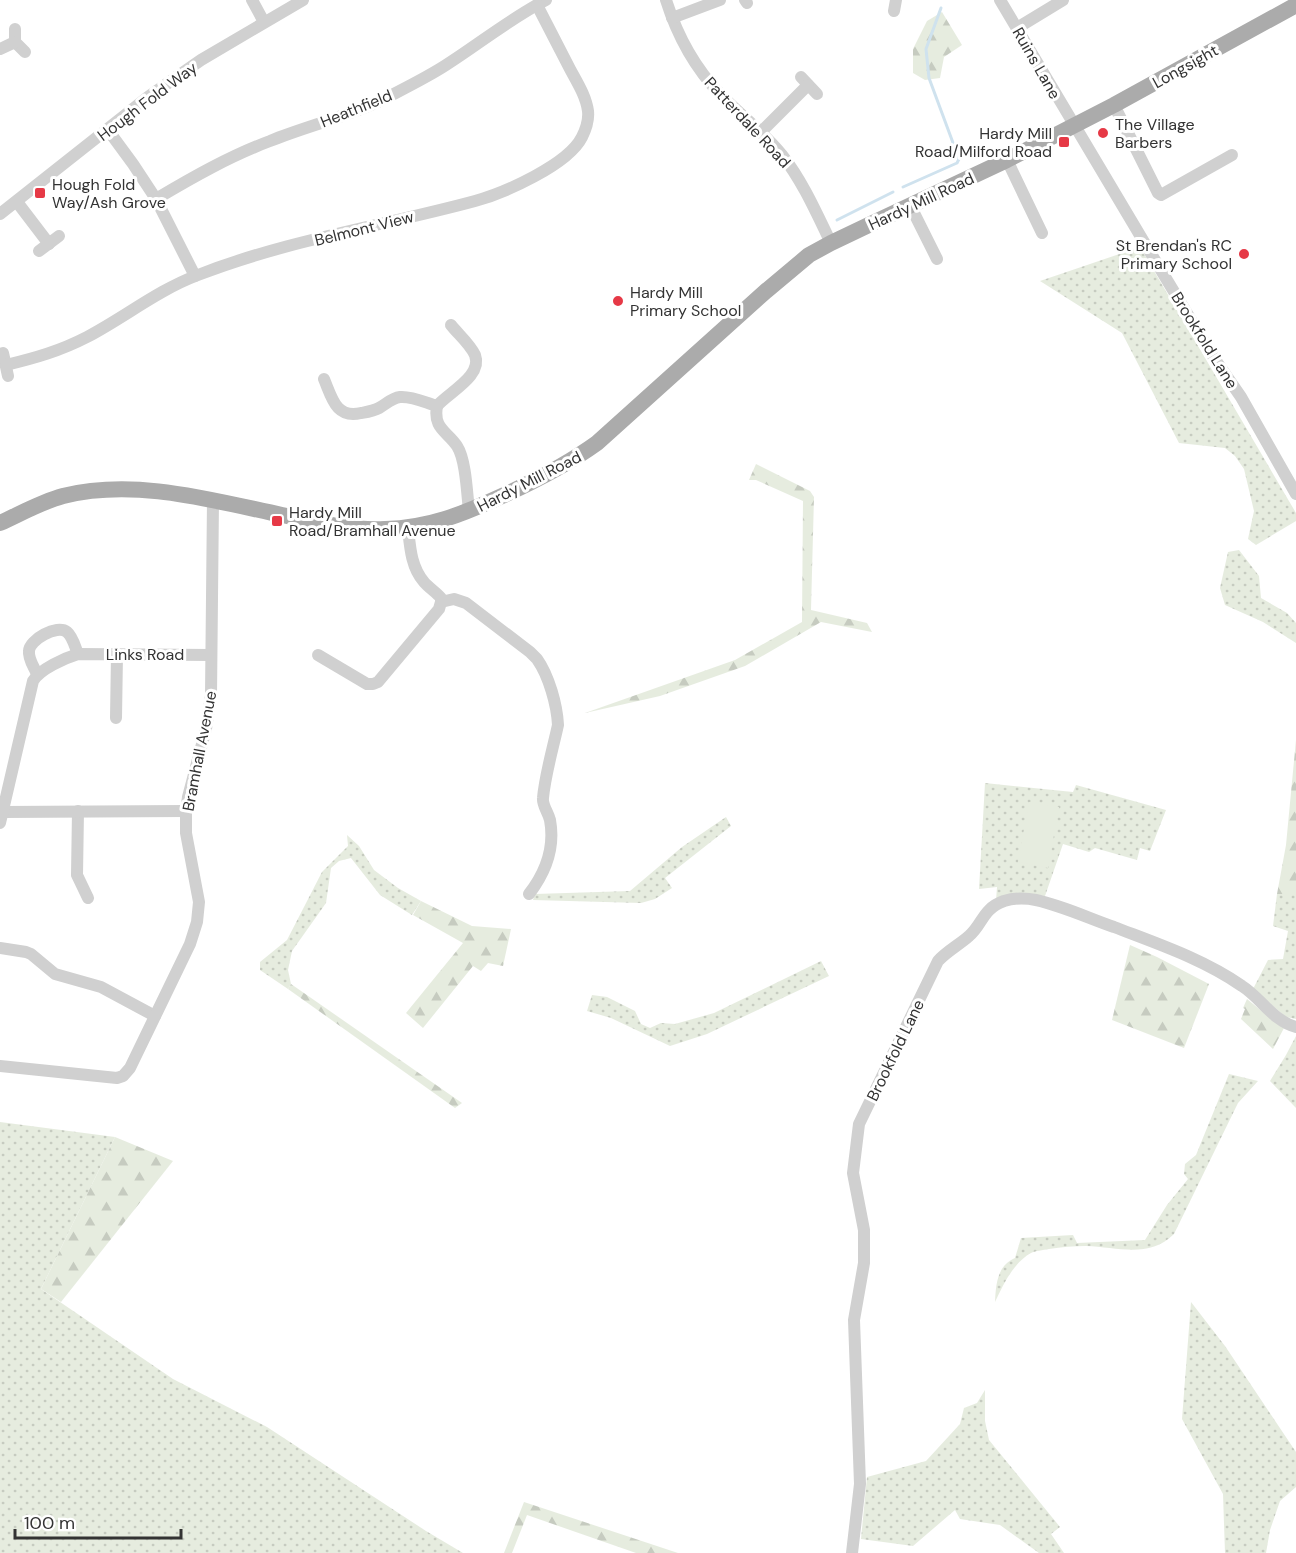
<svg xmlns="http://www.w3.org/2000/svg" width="1296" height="1553" viewBox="0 0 1296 1553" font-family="'DM Sans',sans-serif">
  <defs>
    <pattern id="grass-dots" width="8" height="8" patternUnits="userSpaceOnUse" patternTransform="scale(1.5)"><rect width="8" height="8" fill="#e6ecdf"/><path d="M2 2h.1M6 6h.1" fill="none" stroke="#c6cbc0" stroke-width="1.8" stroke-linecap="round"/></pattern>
    <pattern id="forest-firs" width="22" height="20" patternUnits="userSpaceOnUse" patternTransform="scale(1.5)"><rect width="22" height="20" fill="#e6ecdf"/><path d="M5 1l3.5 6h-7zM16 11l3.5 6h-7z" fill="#c6cbc0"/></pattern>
  </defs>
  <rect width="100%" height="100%" fill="#fff"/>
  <g fill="url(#grass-dots)">
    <polygon points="1140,247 1296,513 1296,521 1256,545 1248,539 1254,511 1244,469 1235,456 1225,448 1179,443 1122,333 1040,281"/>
    <polygon points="1239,550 1259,576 1261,598 1287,613 1296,623 1296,643 1263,622 1225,605 1220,588 1228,552"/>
    <polygon points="985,783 1073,792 1076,785 1166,810 1150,851 1140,848 1137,860 1095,848 1089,852 1063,844 1045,896 1019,894 996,901 997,887 979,889"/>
    <polygon points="726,817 731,826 665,878 672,888 655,899 641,903 533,900 535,894 630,891 682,847"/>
    <polygon points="347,835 359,846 374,870 398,888 421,901 412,915 380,895 351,858 339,861 331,868 326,903 292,951 288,970 291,984 288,989 260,970 260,962 287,940 322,872 348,846"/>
    <polygon points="1277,894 1296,894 1296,1019 1286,1017 1253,989 1268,960 1283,959 1288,931 1273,926"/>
    <polygon points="821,961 829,976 707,1034 670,1046 611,1018 587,1011 592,995 607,997 635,1011 641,1024 650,1028 661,1023 675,1024 714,1013"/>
    <polygon points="1296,1036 1296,1108 1270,1081 1286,1055"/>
    <path d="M1229,1074l29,7 -20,22 -64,131c-25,25 -56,13 -88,12 -12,0 -25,1 -37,3 -6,1 -14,2 -18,4 -18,10 -28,32 -36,49 1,-18 2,-36 20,-44l6,-20 52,-3 4,8 68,-3 22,-35 21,-26 -4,-5 1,-10 11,-9z"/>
    <polygon points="0,1122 115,1137 41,1289 173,1379 267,1427 426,1531 463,1553 0,1553"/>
    <polygon points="1191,1302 1225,1346 1296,1452 1296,1487 1280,1501 1270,1530 1266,1553 1225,1553 1223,1494 1182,1419"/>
    <polygon points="985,1390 985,1421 989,1440 1060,1527 1051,1534 1064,1553 1039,1553 1000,1525 960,1519 955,1510 913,1546 861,1539 867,1477 926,1461 960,1424 964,1408 977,1403"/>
  </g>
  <g fill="url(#forest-firs)">
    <polygon points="942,12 962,45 944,57 940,78 925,80 913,73 913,49 927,21"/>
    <polygon points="756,464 810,491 814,497 811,610 867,623 872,632 821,622 745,666 660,696 585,713 735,660 802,622 803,501 756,480 749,480"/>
    <polygon points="1296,740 1296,894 1277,894 1286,845"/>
    <polygon points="421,901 472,926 511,929 503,966 488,963 481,971 473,966 423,1028 406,1013 463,943 413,915"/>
    <polygon points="1130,945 1157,957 1209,984 1184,1048 1112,1020"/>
    <polygon points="291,984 462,1103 455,1108 288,989"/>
    <polygon points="1247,999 1275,1022 1284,1028 1273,1049 1241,1019 1245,1009 1243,1008"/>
    <polygon points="115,1137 173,1161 61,1302 41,1289"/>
    <polygon points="524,1502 678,1553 636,1553 527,1515 512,1553 504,1553"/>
  </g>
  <polygon fill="#e6ecdf" points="1029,802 1059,807 1048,868 1018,862"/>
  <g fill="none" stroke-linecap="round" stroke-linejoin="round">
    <g stroke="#cfe2ee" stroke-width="3">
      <polyline points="903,187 957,163 959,159 929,78 926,49 941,8"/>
      <polyline points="837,220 893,192"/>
    </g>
    <g stroke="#d0d0d0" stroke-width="12">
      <polyline points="252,0 264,22"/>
      <path d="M666,0c11,35 29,68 54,94 20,21 44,38 62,61 21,27 34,57 49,88"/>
      <polyline points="745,0 747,3"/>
      <polyline points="1000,0 1144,242 1214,358 1241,397 1296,494"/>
      <polyline points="894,11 896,0"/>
      <polyline points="672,18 720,0"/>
      <polyline points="1017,28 1063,0"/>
      <polyline points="15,29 15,42 25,52"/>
      <polyline points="0,49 15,42"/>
      <polyline points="801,77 817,94"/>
      <polyline points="1114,105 1158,193 1161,195 1232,155"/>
      <polyline points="108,130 133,164 156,199 195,276"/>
      <polyline points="761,132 808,85"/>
      <polyline points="1007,160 1042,233"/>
      <path d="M156,199c37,-22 74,-43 114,-58 37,-15 76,-24 112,-41 21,-11 44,-22 64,-35 33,-21 65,-47 100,-65"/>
      <polyline points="17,202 49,244"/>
      <polyline points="910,205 937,259"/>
      <polyline points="0,214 148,97 201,60 303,0"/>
      <polyline points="39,251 59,236"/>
      <polyline points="3,353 8,376"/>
      <path d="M6,365c29,-7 54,-14 81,-28 38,-20 71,-47 111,-62 89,-35 185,-49 277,-74 29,-8 93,-36 107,-64 4,-8 7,-17 6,-26 -2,-15 -11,-29 -18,-42 -11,-21 -22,-43 -33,-64"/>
      <path d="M324,379c8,19 12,40 37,34 6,-1 13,-2 18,-5 7,-4 13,-10 21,-11 13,-1 26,6 37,9 -4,23 10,25 20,40 9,14 10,48 12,65"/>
      <path d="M437,406c12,-14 46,-30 38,-51 -5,-11 -17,-21 -24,-30"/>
      <path d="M441,602l13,-3 12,4 64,49 7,7c12,17 20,46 21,66 -5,23 -13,50 -15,73 -1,7 5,14 7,22 5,27 -4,52 -21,74"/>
      <path d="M318,655l49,29h6l5,-2 61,-73 2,-7v-4c-5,-6 -12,-10 -17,-16 -13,-15 -14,-35 -16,-54"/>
      <path d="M37,674c-3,-7 -9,-15 -8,-23 0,-11 28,-27 38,-19 6,5 8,15 11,22"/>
      <polyline points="116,718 117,654"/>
      <polyline points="78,811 77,875 88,898"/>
      <polyline points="2,812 186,811"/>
      <path d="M0,823l33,-142c7,-12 32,-23 45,-27l133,1"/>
      <polyline points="0,948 26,952 31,954 55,974 101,987 155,1016"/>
      <polyline points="0,1066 117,1078 123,1076 130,1068 190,944 197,922 199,902 186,833 186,811 188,797 206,729 211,695 213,500"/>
      <path d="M852,1553l8,-69 -6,-164 10,-57v-33l-11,-57 6,-49 79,-163c9,-10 21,-16 31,-25 14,-12 13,-27 35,-35 10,-3 22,-3 32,-1 27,6 52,18 78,27 44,17 89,32 128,59 19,12 31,35 54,41"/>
    </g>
    <path stroke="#ababab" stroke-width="16" d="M0,523c20,-9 41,-21 63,-27 72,-18 148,4 219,19 34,7 69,16 103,14 44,-1 78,-15 117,-33 33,-15 66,-32 95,-53l169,-152 43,-36 22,-12 44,-21 132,-62 107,-55 182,-100"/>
  </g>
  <g fill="#e63946" stroke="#fff" stroke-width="2">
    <circle cx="1103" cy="133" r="6"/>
    <rect x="1058" y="136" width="12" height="12" rx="3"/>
    <rect x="34" y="187" width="12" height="12" rx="3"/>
    <circle cx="1244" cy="254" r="6"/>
    <circle cx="618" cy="301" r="6"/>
    <rect x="271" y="515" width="12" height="12" rx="3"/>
  </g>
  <g text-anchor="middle" stroke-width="6" stroke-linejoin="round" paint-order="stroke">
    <g font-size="16" fill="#333" stroke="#fff">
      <text transform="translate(1037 63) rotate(60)" y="6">Ruins Lane</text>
      <text transform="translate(1185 66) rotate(-29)" y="6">Longsight</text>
      <text transform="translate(147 101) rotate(-37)" y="6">Hough Fold Way</text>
      <text transform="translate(356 108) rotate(-22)" y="6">Heathfield</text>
      <text transform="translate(748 122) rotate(47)" y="6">Patterdale Road</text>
      <text transform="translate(921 201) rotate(-25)" y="6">Hardy Mill Road</text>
      <text transform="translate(364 228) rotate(-14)" y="6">Belmont View</text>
      <text transform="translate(1205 340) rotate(58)" y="6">Brookfold Lane</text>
      <text transform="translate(529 481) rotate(-27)" y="6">Hardy Mill Road</text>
      <text x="145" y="660">Links Road</text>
      <text transform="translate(199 751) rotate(-79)" y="6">Bramhall Avenue</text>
      <text transform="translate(895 1050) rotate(-64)" y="6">Brookfold Lane</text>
    </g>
    <g font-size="16" fill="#333" stroke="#fff" text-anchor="start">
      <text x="1115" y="130">The Village<tspan x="1115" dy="18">Barbers</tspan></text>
      <text x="1052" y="139" text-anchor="end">Hardy Mill<tspan x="1052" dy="18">Road/Milford Road</tspan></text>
      <text x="52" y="190">Hough Fold<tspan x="52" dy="18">Way/Ash Grove</tspan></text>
      <text x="1232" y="251" text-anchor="end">St Brendan's RC<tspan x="1232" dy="18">Primary School</tspan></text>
      <text x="630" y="298">Hardy Mill<tspan x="630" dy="18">Primary School</tspan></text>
      <text x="289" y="518">Hardy Mill<tspan x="289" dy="18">Road/Bramhall Avenue</tspan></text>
    </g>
  </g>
  <path d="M15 1529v9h166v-9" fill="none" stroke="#333333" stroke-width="3"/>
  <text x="24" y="1529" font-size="18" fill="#333333" stroke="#ffffff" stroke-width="4.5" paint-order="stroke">100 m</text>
</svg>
